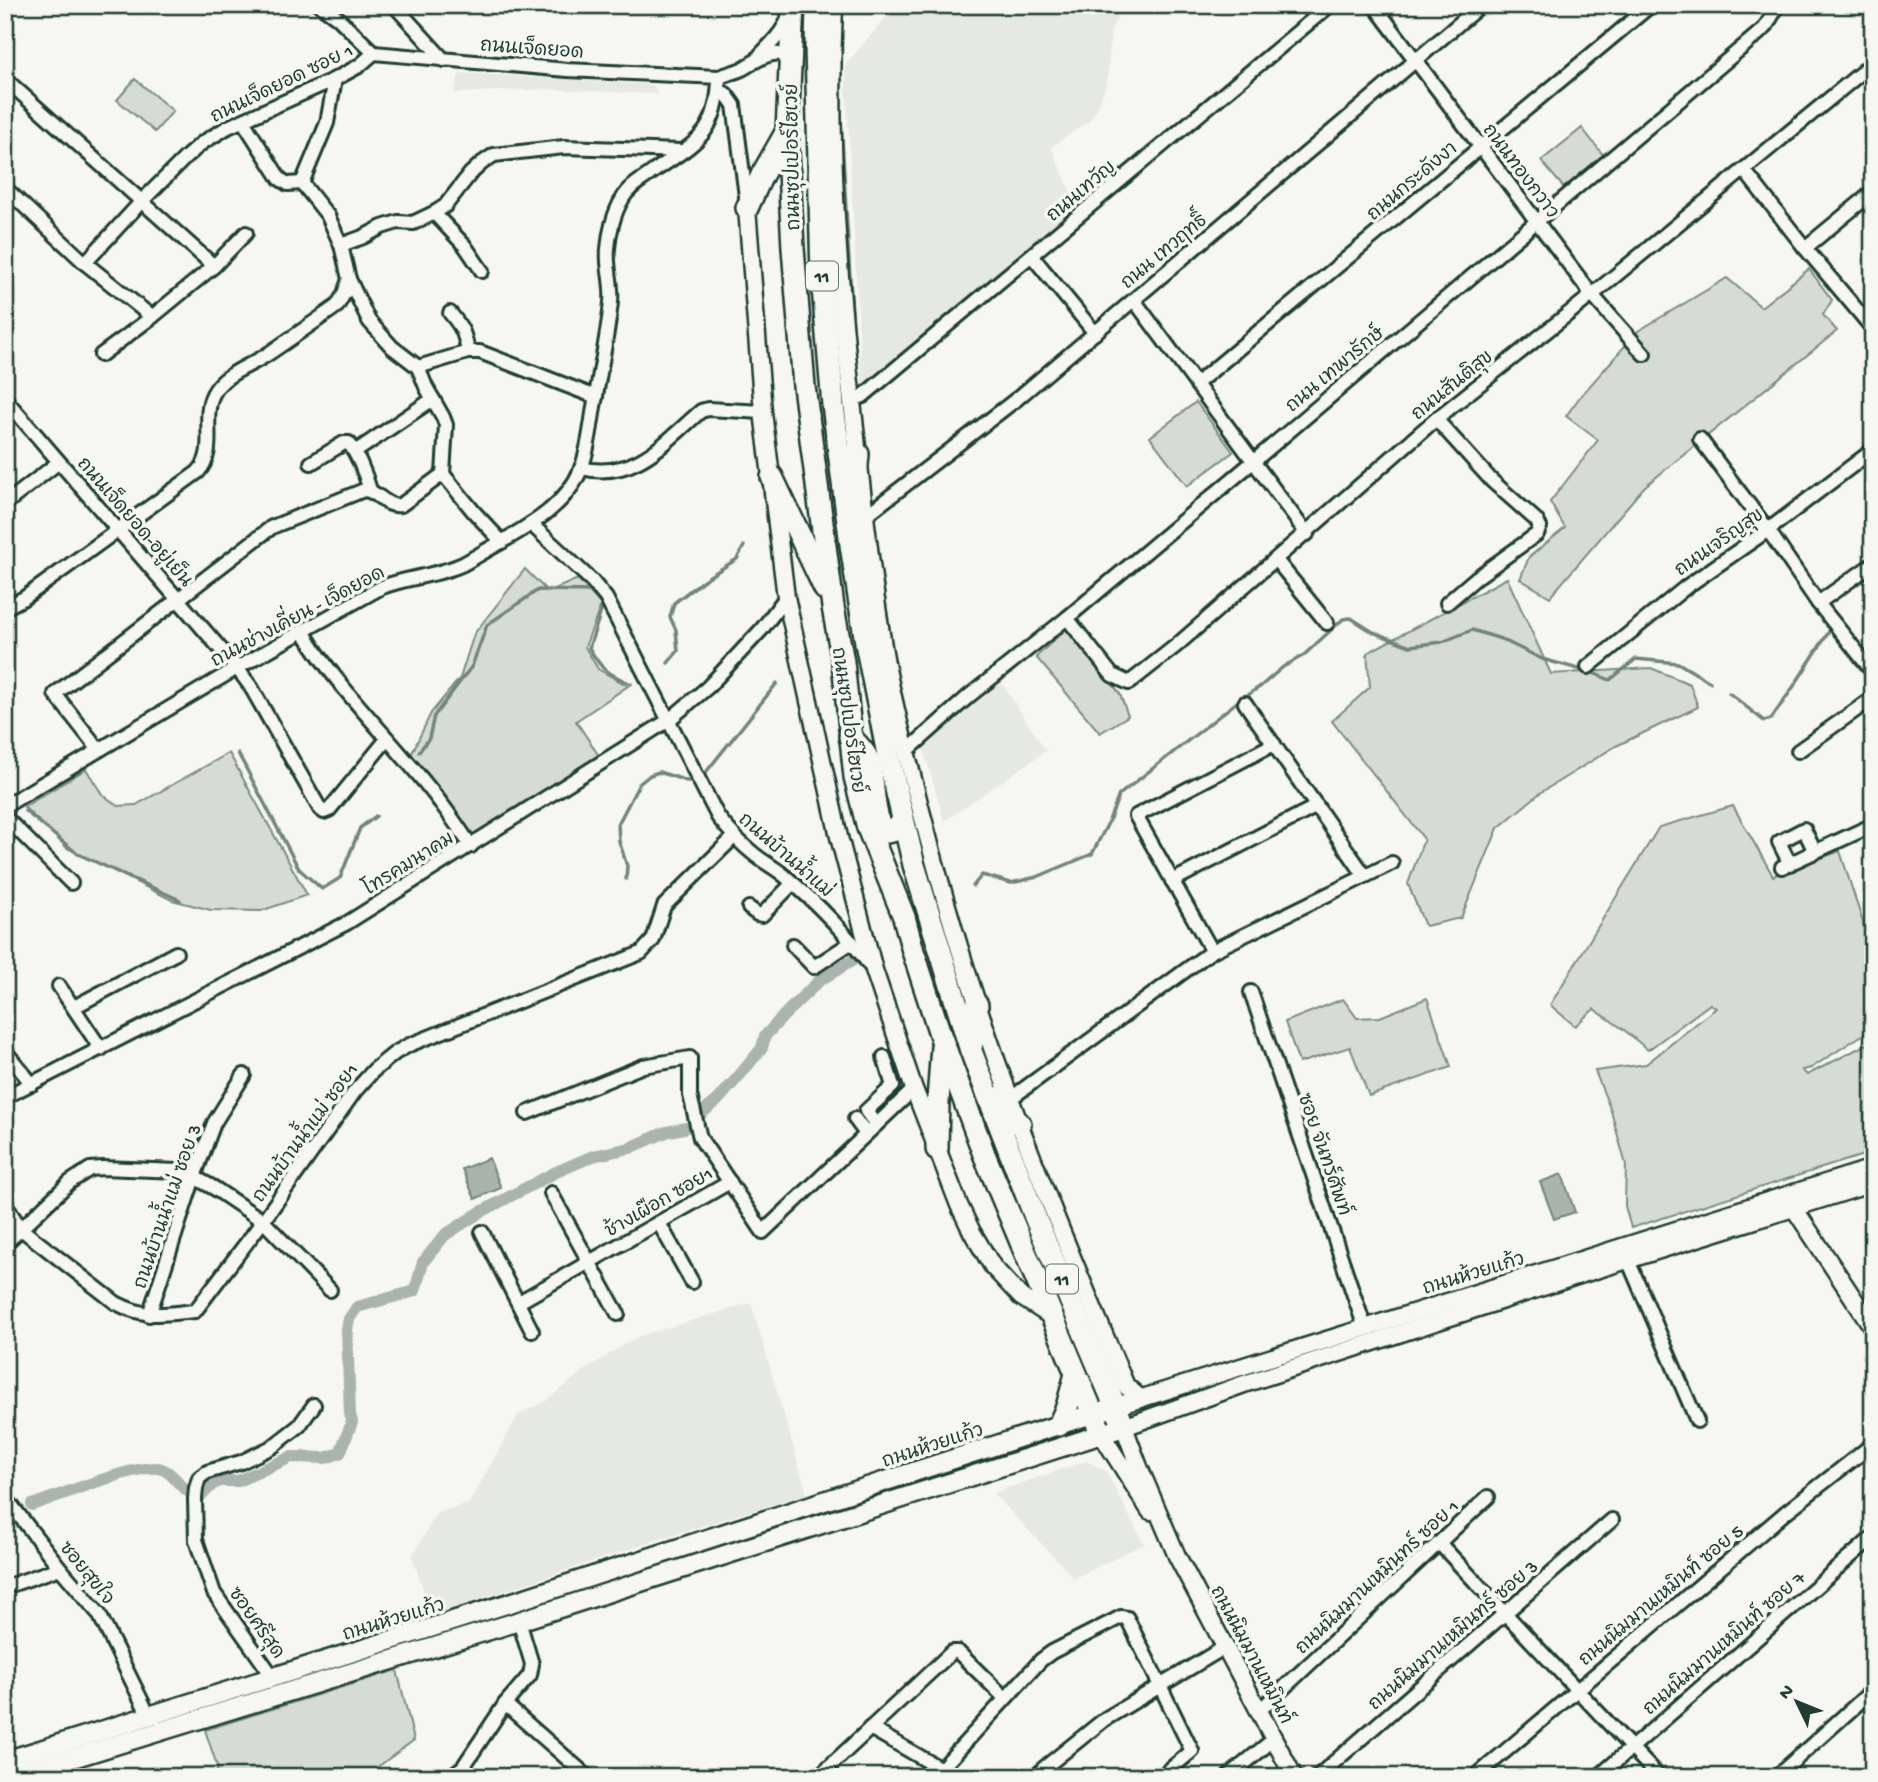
<svg xmlns="http://www.w3.org/2000/svg" width="1878" height="1782" viewBox="0 0 1878 1782" font-family="'Gochi Hand','Playpen Sans Thai',sans-serif">
  <rect width="100%" height="100%" fill="#f6f6f2"/>
  <filter id="ink" filterUnits="userSpaceOnUse"><feTurbulence type="fractalNoise" baseFrequency=".0143" numOctaves="2"/><feDisplacementMap in="SourceGraphic" scale="14" xChannelSelector="R" yChannelSelector="G"/><feConvolveMatrix kernelMatrix="1 2 1 2 8 2 1 2 1" color-interpolation-filters="sRGB"/></filter>
  <g filter="url(#ink)">
    <g fill="#e6e8e4">
      <polygon points="897,5 1123,5 1111,30 1107,82 1097,108 1089,121 1051,147 1079,210 862,387 845,65"/>
      <polygon points="460,73 653,85 658,94 546,89 454,93"/>
      <polygon points="999,679 1046,751 944,821 923,747"/>
      <polygon points="751,1303 807,1494 669,1536 432,1615 412,1556 437,1513 469,1504 518,1415 547,1400 584,1371 626,1343 640,1336"/>
      <polygon points="1086,1461 1106,1471 1144,1544 1074,1578 993,1493"/>
    </g>
    <g fill="#d6dbd6" stroke="#7a8c85" stroke-width="2">
      <polygon points="135,79 173,111 155,132 117,100"/>
      <polygon points="1582,128 1604,156 1564,188 1541,161"/>
      <polygon points="1809,269 1832,300 1823,315 1837,331 1644,487 1550,597 1520,579 1529,557 1565,528 1550,502 1598,440 1566,416 1579,398 1638,331 1727,278 1761,307"/>
      <polygon points="1196,402 1233,452 1187,486 1150,437"/>
      <polygon points="525,569 548,592 578,579 601,605 585,647 598,669 628,686 576,721 599,756 471,839 410,757 431,713 460,678 474,634"/>
      <polygon points="1507,578 1551,674 1651,668 1690,684 1698,707 1616,746 1540,793 1498,828 1461,918 1425,926 1408,884 1424,839 1332,721 1370,687 1367,653"/>
      <polygon points="1068,627 1120,694 1128,716 1100,733 1036,657"/>
      <polygon points="229,753 307,895 261,911 211,910 172,900 67,848 24,807 86,769 102,794 118,806 136,805"/>
      <polygon points="1733,806 1773,876 1840,851 1873,954 1873,1028 1811,1068 1802,1070 1807,1075 1867,1044 1873,1060 1873,1152 1631,1228 1625,1206 1626,1165 1611,1111 1595,1071 1646,1064 1716,1008 1710,1004 1648,1050 1623,1029 1594,1009 1575,1026 1550,1005 1659,827"/>
      <polygon points="1427,998 1451,1067 1369,1096 1350,1047 1299,1063 1285,1022 1343,999 1357,1018 1380,1017"/>
      <polygon points="397,1670 414,1740 364,1777 212,1777 218,1769 205,1730"/>
    </g>
    <g fill="#aab3ae" stroke="#72847d" stroke-width="2">
      <polygon points="489,1158 501,1188 475,1199 462,1169"/>
      <polygon points="1562,1174 1575,1212 1554,1219 1540,1182"/>
    </g>
    <g fill="none" stroke-linecap="round" stroke-linejoin="round">
      <g stroke="#72847d" stroke-width="3.5">
        <polyline points="840,105 853,331"/>
        <polyline points="668,663 678,651 676,630 670,617 674,603 705,579 737,559 744,546"/>
        <polyline points="1729,693 1764,721 1771,719 1794,686 1832,627"/>
        <path d="M419,752l10,-14 5,-22 38,-50 15,-41 51,-35 52,1 13,14 -14,43c14,24 19,25 42,36"/>
        <polyline points="238,753 299,869 322,889 340,878 360,828 376,816"/>
        <polyline points="703,776 777,683"/>
        <polyline points="25,811 78,854 180,900"/>
        <polyline points="626,879 627,866 619,841 618,824 639,784 650,775 659,772 687,781 694,781"/>
        <polyline points="973,886 982,875 1011,883 1037,877 1092,854 1108,823 1119,795 1237,702 1261,686 1283,667 1304,655 1343,619 1351,618 1373,632 1410,646 1442,642 1472,630 1501,639 1542,659 1593,673 1610,680 1636,659 1678,663 1710,682"/>
      </g>
      <g stroke="#aab3ae" stroke-width="12">
        <polyline points="702,1113 717,1101 739,1076 762,1048 765,1036 789,1010 819,981 855,959"/>
        <path d="M32,1505c24,-8 110,-44 130,-36 17,7 15,22 39,27l11,-11 8,-4h18l53,-24 34,1 15,-5 12,-31 -2,-7 -3,-86 2,-10 8,-12 58,-16 8,-29 22,-27 34,-22 75,-40 39,-17 37,-8 36,-16 19,-4"/>
      </g>
      <g stroke="#1f3d34" stroke-width="18">
        <g id="street">
          <path d="M320,5l18,13 36,35 193,17 152,7c8,-3 16,-5 23,-8 16,-9 32,-23 49,-10"/>
          <polyline points="394,5 444,60"/>
          <polyline points="1374,5 1592,295 1644,354"/>
          <path d="M760,55c11,-11 23,-23 29,-38"/>
          <polyline points="5,79 214,266"/>
          <polyline points="335,79 327,123 302,183 328,216 341,245 349,279 369,321 392,347 418,367"/>
          <polyline points="719,90 726,94 734,105 747,204"/>
          <polyline points="243,121 280,179 288,184 302,183"/>
          <polyline points="1744,170 1805,248 1873,329"/>
          <polyline points="5,188 85,263 152,317"/>
          <polyline points="434,213 465,246 482,271"/>
          <polyline points="341,245 363,237 382,227 398,222 413,223 434,213 445,206 470,174 482,163 494,155 564,147 681,151"/>
          <polyline points="1805,248 1873,192"/>
          <polyline points="1032,256 1095,333"/>
          <polyline points="85,263 141,202 185,158 202,143 228,127 335,79 359,66 374,53"/>
          <polyline points="1134,300 1307,534"/>
          <path d="M450,313c12,14 15,21 18,39"/>
          <polyline points="101,355 152,317 214,266 246,233"/>
          <polyline points="418,367 426,387 443,417 446,425 443,474 474,512 502,542"/>
          <polyline points="418,367 468,352 480,352 596,397"/>
          <polyline points="1196,384 1651,5"/>
          <polyline points="5,399 237,668 251,687 320,809 324,812 329,810 387,739"/>
          <polyline points="852,400 863,396 1330,5"/>
          <polyline points="1436,419 1492,481 1536,520 1540,527 1537,534 1476,578 1447,603"/>
          <polyline points="1700,439 1768,530 1818,603 1873,672"/>
          <polyline points="355,452 433,399"/>
          <path d="M311,463l33,-20h5c10,14 16,30 21,47"/>
          <path d="M581,468c53,13 84,-26 120,-57l7,-2 55,3"/>
          <polyline points="5,504 59,462"/>
          <polyline points="865,516 1018,398 1481,5"/>
          <path d="M531,524l61,57 14,17 112,219c11,14 23,27 37,38 10,8 22,14 31,22 32,27 60,56 85,90"/>
          <polyline points="1276,560 1327,623"/>
          <polyline points="1818,603 1873,564"/>
          <path d="M5,608l19,-10 174,-126c20,-21 3,-54 15,-78 10,-20 35,-27 52,-38 24,-16 48,-33 72,-50l7,-12 5,-15"/>
          <polyline points="1067,618 1112,675 1129,683 1177,645 1436,419 1592,295 1873,63"/>
          <path d="M303,631c38,63 93,112 137,171 11,14 21,29 31,44"/>
          <polyline points="1588,667 1686,587 1768,530 1873,450"/>
          <polyline points="1245,703 1365,876"/>
          <path d="M99,750l-44,-56 217,-167 92,-37c15,1 21,18 37,15l42,-31"/>
          <polyline points="1798,751 1873,698"/>
          <polyline points="906,752 969,696 1067,618 1254,461 1765,28 1778,5"/>
          <path d="M5,806l232,-138 145,-81c26,-10 55,-11 81,-23 11,-6 22,-13 33,-19 33,-19 70,-39 85,-76 9,-23 10,-49 15,-73 5,-31 12,-63 15,-94 2,-18 -5,-36 -3,-53 1,-16 6,-37 15,-51 6,-11 17,-17 27,-24 44,-31 68,-38 69,-97"/>
          <polyline points="5,817 71,883"/>
          <polyline points="1790,864 1779,842 1804,829 1815,852"/>
          <polyline points="1782,867 1873,825"/>
          <polyline points="1172,881 1317,806"/>
          <polyline points="749,908 757,914 762,915 793,883"/>
          <polyline points="793,945 814,967 852,942"/>
          <polyline points="1212,951 1136,816 1274,744"/>
          <polyline points="59,986 101,1049"/>
          <polyline points="1251,992 1365,1328"/>
          <polyline points="74,1007 176,953"/>
          <polyline points="5,1051 32,1084"/>
          <polyline points="5,1097 347,923 669,720 708,687 762,629 786,597"/>
          <polyline points="1010,1099 1212,951 1392,863"/>
          <polyline points="527,1113 643,1066 690,1058 690,1095 700,1138 763,1232 914,1089"/>
          <polyline points="855,1119 866,1134"/>
          <polyline points="876,1125 866,1111 893,1086 884,1057"/>
          <polyline points="551,1193 618,1314"/>
          <path d="M5,1204l16,25 95,74c31,16 46,11 79,8l68,-90 92,-130 19,-21 21,-17 14,-8 232,-92 12,-13 11,-34 70,-69"/>
          <polyline points="659,1223 692,1282"/>
          <polyline points="482,1232 532,1331"/>
          <polyline points="5,1244 70,1182 90,1169 103,1168 178,1171 194,1177 214,1188 263,1221 330,1290"/>
          <polyline points="1628,1260 1697,1421"/>
          <polyline points="519,1302 730,1182"/>
          <polyline points="149,1315 194,1177 214,1123 244,1075"/>
          <polyline points="5,1497 60,1568 99,1614 149,1716"/>
          <polyline points="1439,1543 1659,1777"/>
          <polyline points="5,1587 60,1568"/>
          <polyline points="273,1677 214,1593 196,1540 195,1499 196,1488 199,1478 207,1472 241,1462 272,1447 299,1426 314,1405"/>
          <polyline points="505,1704 588,1777"/>
          <polyline points="1259,1711 1488,1497"/>
          <polyline points="870,1728 955,1777"/>
          <polyline points="941,1769 1041,1660 1052,1652 1121,1617 1127,1618 1192,1751 1161,1777"/>
          <polyline points="450,1777 463,1767 505,1704 530,1675 532,1664 519,1621"/>
          <polyline points="818,1777 952,1652 958,1652 1005,1698"/>
          <polyline points="1036,1777 1044,1768 1105,1719 1225,1647"/>
          <polyline points="1228,1777 1274,1739"/>
          <polyline points="1317,1777 1612,1520"/>
          <polyline points="1475,1777 1786,1512 1873,1444"/>
          <polyline points="1598,1777 1873,1537"/>
          <polyline points="1776,1777 1873,1690"/>
        </g>
      </g>
      <g stroke="#1f3d34" stroke-width="21">
        <g id="secondary">
          <path d="M834,5c-6,139 4,276 20,414 8,76 17,152 29,227 7,45 19,89 30,133 19,76 40,152 65,227 42,129 95,255 148,380l15,13"/>
          <polyline points="747,208 763,412 786,597 839,837 874,970 914,1089 959,1205 972,1232 993,1267 1021,1297 1052,1317"/>
          <polyline points="1791,1200 1794,1208 1873,1328"/>
          <polyline points="1117,1406 1873,1168"/>
          <polyline points="1102,1435 1150,1511"/>
          <polyline points="1294,1777 1177,1556 1139,1467 1124,1427 1244,1384 1586,1273 1873,1183"/>
        </g>
      </g>
      <g stroke="#1f3d34" stroke-width="23">
        <g id="primary">
          <polyline points="5,1761 513,1602 1117,1406"/>
          <polyline points="11,1777 519,1621 1124,1427"/>
        </g>
      </g>
      <g stroke="#1f3d34" stroke-width="26">
        <g id="highway">
          <polyline points="793,5 787,131 793,248 804,386 833,607 843,662 855,777 868,828 904,917 913,951 942,1040 984,1154 1102,1435"/>
          <polyline points="817,5 816,46 822,276 833,405 851,545 866,643 888,755 914,865 971,1051 1037,1222 1124,1427"/>
          <polyline points="747,208 762,175 787,131"/>
          <polyline points="772,477 825,589"/>
          <polyline points="854,498 858,454"/>
          <path d="M850,737c5,5 11,11 15,17 12,18 4,68 22,78l9,-2 7,-10"/>
          <polyline points="972,1044 977,1005"/>
          <polyline points="990,1095 1020,1124"/>
          <polyline points="937,1149 938,1101 942,1046"/>
          <polyline points="1059,1425 1067,1407 1076,1374"/>
        </g>
      </g>
      <use href="#street" stroke="#f6f6f2" stroke-width="12"/>
      <use href="#secondary" stroke="#f6f6f2" stroke-width="16"/>
      <use href="#primary" stroke="#f6f6f2" stroke-width="18"/>
      <use href="#highway" stroke="#f6f6f2" stroke-width="21"/>
    </g>
  </g>
  <g text-anchor="middle" stroke-width="7" stroke-linejoin="round" paint-order="stroke">
    <g fill="#f6f6f2" stroke="#60746d" stroke-width="2">
      <rect x="806" y="261.5" width="32" height="29" rx="5"/>
      <rect x="1046" y="1264.5" width="32" height="29" rx="5"/>
    </g>
    <g font-size="18" font-weight="bold" fill="#1f3d34">
      <text x="822" y="282">11</text>
      <text x="1062" y="1285">11</text>
    </g>
    <g font-size="19" fill="#1f3d34" stroke="#f6f6f2">
      <text transform="translate(532 47) rotate(4)" y="7">ถนนเจ็ดยอด</text>
      <text transform="translate(281 82) rotate(-26)" y="7">ถนนเจ็ดยอด ซอย 1</text>
      <text transform="translate(791 157) rotate(-91)" y="7">ถนนซุปเปอร์ไฮเวย์</text>
      <text transform="translate(1522 170) rotate(53)" y="7">ถนนทองกวาว</text>
      <text transform="translate(1411 180) rotate(-40)" y="7">ถนนกระดังงา</text>
      <text transform="translate(1080 190) rotate(-40)" y="7">ถนนเทวัญ</text>
      <text transform="translate(1163 250) rotate(-40)" y="7">ถนน เทวฤทธิ์</text>
      <text transform="translate(1334 368) rotate(-40)" y="7">ถนน เทพารักษ์</text>
      <text transform="translate(1451 384) rotate(-39)" y="7">ถนนสันติสุข</text>
      <text transform="translate(136 521) rotate(49)" y="7">ถนนเจ็ดยอด-อยู่เย็น</text>
      <text transform="translate(1718 541) rotate(-35)" y="7">ถนนเจริญสุข</text>
      <text transform="translate(297 615) rotate(-28)" y="7">ถนนช่างเคี่ยน - เจ็ดยอด</text>
      <text transform="translate(850 720) rotate(82)" y="7">ถนนซุปเปอร์ไฮเวย์</text>
      <text transform="translate(787 854) rotate(41)" y="7">ถนนบ้านน้ำแม่</text>
      <text transform="translate(408 862) rotate(-32)" y="7">โทรคมนาคม</text>
      <text transform="translate(304 1132) rotate(-54)" y="7">ถนนบ้านน้ำแม่ ซอย1</text>
      <text transform="translate(1326 1154) rotate(71)" y="7">ซอย จันทร์ศัพท์</text>
      <text transform="translate(658 1201) rotate(-30)" y="7">ช้างเผือก ซอย1</text>
      <text transform="translate(166 1206) rotate(-71)" y="7">ถนนบ้านน้ำแม่ ซอย 3</text>
      <text transform="translate(1473 1272) rotate(-17)" y="7">ถนนห้วยแก้ว</text>
      <text transform="translate(932 1444) rotate(-18)" y="7">ถนนห้วยแก้ว</text>
      <text transform="translate(88 1572) rotate(51)" y="7">ซอยสุขใจ</text>
      <text transform="translate(1376 1576) rotate(-43)" y="7">ถนนนิมมานเหมินทร์ ซอย 1</text>
      <text transform="translate(1660 1594) rotate(-40)" y="7">ถนนนิมมานเหมินท์ ซอย 5</text>
      <text transform="translate(393 1618) rotate(-17)" y="7">ถนนห้วยแก้ว</text>
      <text transform="translate(258 1622) rotate(55)" y="7">ซอยศรีสุด</text>
      <text transform="translate(1452 1634) rotate(-41)" y="7">ถนนนิมมานเหมินทร์ ซอย 3</text>
      <text transform="translate(1723 1642) rotate(-41)" y="7">ถนนนิมมานเหมินท์ ซอย 7</text>
      <text transform="translate(1253 1654) rotate(62)" y="7">ถนนนิมมานเหมินท์</text>
    </g>
  </g>
  <rect width="1878" height="1782" fill="none" stroke="#f6f6f2" stroke-width="28"/>
  <rect x="14" y="14" width="1850" height="1754" fill="none" stroke="#1f3d34" stroke-width="2.5" filter="url(#ink)"/>
  <g transform="translate(1797 1702) rotate(313)" stroke="#f6f6f2" stroke-width="5" paint-order="stroke">
  <path d="M0-5L12 26L0 18L-12 26Z" fill="#1f3d34"/>
  <text y="-10" font-size="19" font-weight="bold" text-anchor="middle" fill="#1f3d34">N</text>
  </g>
</svg>
